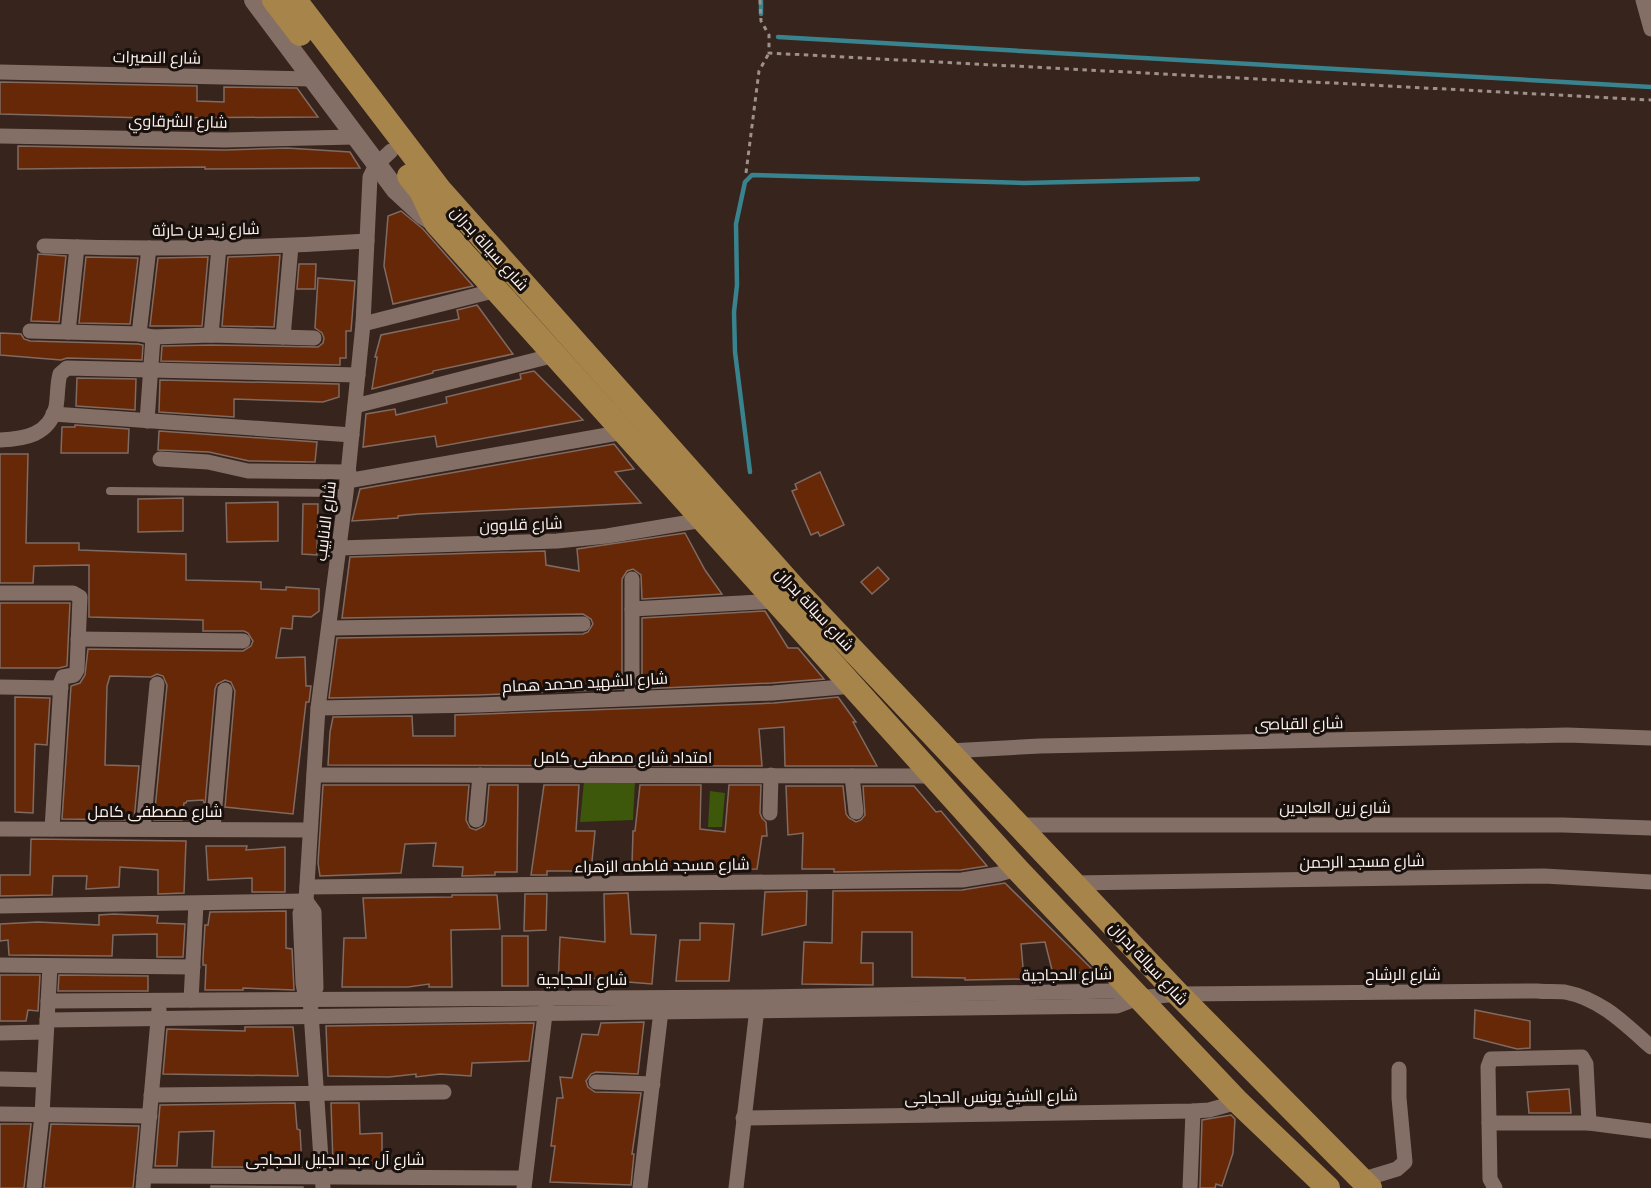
<svg xmlns="http://www.w3.org/2000/svg" width="1651" height="1188" viewBox="0 0 1651 1188" font-family="Karla,Cairo,sans-serif">
  <rect width="100%" height="100%" fill="#36241d"/>
  <g fill="#3d580a">
    <polygon points="635,780 633,820 580,822 584,781"/>
    <polygon points="710,791 725,793 722,827 708,827"/>
  </g>
  <g fill="none" stroke-linecap="round" stroke-linejoin="round">
    <g stroke="#39838e" stroke-width="4.5">
      <polyline points="761,14 761,0"/>
      <polyline points="778,37 1651,87"/>
      <polyline points="750,472 735,352 734,312 737,285 736,224 745,182 752,175 1024,183 1198,179"/>
    </g>
  </g>
  <g fill="#672807" stroke="#806b62" stroke-width="1.5">
    <polygon points="0,82 197,86 197,101 224,102 224,87 297,88 318,117 148,118 0,114"/>
    <polygon points="18,146 225,150 287,148 350,152 360,168 205,169 205,167 18,169"/>
    <polygon points="401,211 423,229 473,286 393,304 384,266 388,216"/>
    <polygon points="38,254 66,256 59,322 31,321"/>
    <polygon points="280,255 274,327 222,326 228,257"/>
    <polygon points="86,257 138,258 130,324 79,323"/>
    <polygon points="208,257 202,326 150,326 158,258"/>
    <polygon points="299,264 316,264 315,289 297,289"/>
    <polygon points="318,278 355,281 351,331 346,331 346,358 340,358 340,365 161,361 162,346 211,345 318,347 323,343 324,338 322,333 315,328"/>
    <polygon points="477,305 513,354 433,371 433,373 372,389 377,357 375,357 381,335 459,319 457,310"/>
    <polygon points="0,333 21,334 24,339 30,341 138,344 143,345 142,360 67,358 61,360 0,355"/>
    <polygon points="534,371 583,420 437,447 435,436 363,447 366,414 395,409 396,415 447,403 446,397 521,379 520,374"/>
    <polygon points="77,378 136,379 135,410 76,406"/>
    <polygon points="160,380 339,384 339,397 323,402 234,399 234,417 159,412"/>
    <polygon points="75,425 129,429 128,453 61,453 62,427 75,427"/>
    <polygon points="159,431 317,442 315,462 249,461 209,452 158,450"/>
    <polygon points="614,444 634,469 615,472 641,503 418,514 398,516 398,518 352,521 360,489"/>
    <polygon points="0,454 28,454 26,543 79,543 79,550 186,554 186,580 261,582 261,589 286,590 286,587 319,589 319,611 311,617 293,616 292,629 281,628 276,658 305,657 306,686 311,686 309,702 306,702 293,814 225,807 235,691 231,682 225,680 217,684 215,689 205,805 203,800 187,801 186,803 184,803 182,820 154,820 167,685 163,676 157,674 151,677 110,676 107,686 105,765 139,766 134,820 62,819 71,686 80,683 85,675 88,649 243,651 251,646 253,641 248,633 244,631 203,631 203,620 89,617 89,565 34,566 33,583 0,583"/>
    <polygon points="820,472 844,525 820,536 818,532 811,535 792,491 797,489 795,484"/>
    <polygon points="183,498 183,531 138,532 138,499"/>
    <polygon points="278,502 278,541 227,542 226,503"/>
    <polygon points="303,504 318,504 317,555 302,554"/>
    <polygon points="685,533 705,570 722,594 642,599 641,575 633,569 627,571 622,579 622,689 478,695 329,698 337,638 583,634 588,632 593,624 591,619 583,614 342,618 350,557 545,551 546,565 579,571 577,549"/>
    <polygon points="878,567 889,579 872,594 861,582"/>
    <polygon points="0,603 70,603 67,666 59,668 0,668"/>
    <polygon points="765,611 788,648 798,648 824,679 772,683 642,689 642,618"/>
    <polygon points="15,697 50,698 47,745 35,744 33,813 15,812"/>
    <polygon points="838,697 856,722 853,722 877,766 785,766 784,727 759,729 762,766 328,765 330,732 333,717 412,716 413,736 455,736 455,715 774,703"/>
    <polygon points="323,785 469,785 466,820 470,828 476,830 484,826 486,821 489,785 518,785 517,872 495,872 495,875 462,876 463,867 433,866 436,843 405,844 401,873 320,876 318,863"/>
    <polygon points="544,785 579,785 576,831 595,831 591,871 547,871 547,875 531,875"/>
    <polygon points="640,785 701,785 700,829 725,832 729,785 761,785 760,813 762,818 766,822 767,836 762,836 757,869 670,870 632,865 633,831 635,831"/>
    <polygon points="786,786 843,786 846,814 849,818 856,822 861,820 865,815 863,786 914,786 936,812 941,811 987,866 961,870 834,872 834,869 802,869 803,833 788,835"/>
    <polygon points="31,839 186,841 184,893 158,894 158,870 120,867 119,887 86,889 87,876 53,876 52,895 0,896 0,875 30,875"/>
    <polygon points="206,846 247,846 246,850 285,847 285,892 252,892 252,878 208,880"/>
    <polygon points="1005,883 1095,972 1053,974 1045,942 1021,944 1024,979 965,980 965,978 912,977 912,932 862,932 861,963 873,963 873,985 802,984 804,942 832,943 833,891 962,890"/>
    <polygon points="807,891 806,925 762,935 765,892"/>
    <polygon points="628,893 631,934 656,935 652,984 628,982 628,977 585,979 585,987 558,987 560,937 605,942 604,894"/>
    <polygon points="525,894 547,894 546,930 524,931"/>
    <polygon points="452,895 497,895 500,929 451,930 452,987 429,987 429,984 408,987 342,987 344,938 366,938 363,898 452,897"/>
    <polygon points="286,911 286,948 292,949 294,990 243,988 243,990 205,990 206,965 203,965 203,958 205,925 208,925 210,912"/>
    <polygon points="114,914 158,916 157,923 185,924 183,957 157,957 157,934 113,935 112,956 9,955 8,940 0,941 0,924 38,922 99,925 99,915"/>
    <polygon points="700,923 734,924 729,981 676,981 680,940 700,940"/>
    <rect x="502" y="936" width="26" height="50"/>
    <polygon points="0,975 40,975 38,1011 28,1010 26,1021 0,1021"/>
    <polygon points="59,975 148,976 148,991 58,991"/>
    <polygon points="1475,1010 1530,1021 1530,1048 1517,1049 1474,1038"/>
    <polygon points="644,1022 638,1074 596,1072 591,1074 586,1081 588,1087 595,1092 641,1093 632,1154 634,1154 631,1185 550,1182 555,1146 551,1146 557,1098 563,1098 560,1077 572,1078 582,1034 598,1035 601,1023"/>
    <polygon points="534,1023 529,1061 472,1063 471,1076 440,1074 416,1077 416,1074 389,1077 328,1076 326,1026"/>
    <polygon points="245,1027 293,1027 298,1076 163,1074 167,1029 245,1031"/>
    <polygon points="1569,1089 1571,1113 1529,1113 1527,1092"/>
    <polygon points="295,1103 297,1129 300,1130 302,1167 212,1167 214,1131 179,1132 177,1166 155,1166 160,1105"/>
    <polygon points="331,1103 359,1103 360,1134 382,1133 382,1164 333,1164"/>
    <polygon points="1231,1115 1235,1119 1233,1153 1222,1186 1216,1184 1215,1188 1200,1188 1202,1120"/>
    <polygon points="0,1124 31,1124 24,1188 0,1188"/>
    <polygon points="51,1124 139,1126 133,1188 44,1188"/>
    <polygon points="211,1186 303,1187 303,1188 211,1188"/>
  </g>
  <g fill="none" stroke-linecap="round" stroke-linejoin="round">
    <g stroke="#9e908a" stroke-width="3" stroke-dasharray="4.5 4.5" stroke-linecap="butt">
      <polyline points="760,0 761,21 769,35 769,53 1651,100"/>
      <polyline points="746,173 759,71 769,53"/>
    </g>
    <polyline stroke="#846f66" stroke-width="8" points="110,491 346,493"/>
    <g stroke="#846f66" stroke-width="15">
      <polyline points="1643,0 1651,29"/>
      <polyline points="0,72 312,79"/>
      <polyline points="0,136 225,140 355,137"/>
      <path d="M44,246c108,4 216,2 323,-5"/>
      <polyline points="363,324 497,290"/>
      <polyline points="30,331 139,334 153,337 211,335 314,338"/>
      <polyline points="68,332 77,247"/>
      <polyline points="139,334 149,248"/>
      <polyline points="211,335 219,247"/>
      <polyline points="283,337 291,246"/>
      <polyline points="355,406 555,355"/>
      <polyline points="53,414 352,435"/>
      <polyline points="147,421 153,337"/>
      <path d="M0,440c25,-1 49,-5 56,-33 2,-11 1,-23 4,-33l7,-6 291,7"/>
      <polyline points="160,459 208,462 248,471 349,472"/>
      <polyline points="347,481 624,432"/>
      <polyline points="339,548 557,541 607,536 703,520"/>
      <polyline points="632,579 632,698"/>
      <polyline points="0,593 73,593 80,597 77,670 74,675 63,677 61,682 52,829"/>
      <polyline points="632,609 776,601"/>
      <polyline points="330,628 583,624"/>
      <polyline points="78,639 243,641"/>
      <polyline points="0,687 61,688"/>
      <polyline points="318,708 478,705 773,693 853,686"/>
      <polyline points="949,751 1040,746 1567,735 1651,738"/>
      <polyline points="314,775 933,776"/>
      <polyline points="852,776 856,812"/>
      <polyline points="770,813 771,775"/>
      <polyline points="476,820 480,775"/>
      <polyline points="1019,825 1563,825 1651,828"/>
      <polyline points="0,829 310,830"/>
      <polyline points="143,829 157,684"/>
      <polyline points="213,829 225,690"/>
      <polyline points="1073,883 1544,876 1651,882"/>
      <polyline points="307,887 962,880 999,874 1017,869"/>
      <polyline points="306,901 314,912 316,988 310,998 323,1188"/>
      <polyline points="0,906 306,901"/>
      <polyline points="0,965 193,967"/>
      <polyline points="310,998 304,989 303,983 300,913 306,901 318,708 346,493 363,324 370,177 376,165 391,151"/>
      <polyline points="191,1000 196,904"/>
      <polyline points="48,1001 759,997 1114,991 1135,997"/>
      <path d="M47,1020l1070,-14 21,-8 40,-4 359,-3c9,1 19,0 28,1 36,7 60,32 86,55"/>
      <polyline points="0,1033 46,1032"/>
      <polyline points="0,1079 43,1080"/>
      <polyline points="596,1082 653,1084"/>
      <polyline points="151,1095 444,1092"/>
      <polyline points="0,1114 150,1116"/>
      <polyline points="743,1118 1193,1111 1209,1110 1238,1102"/>
      <polyline points="1489,1123 1589,1123 1651,1131"/>
      <polyline points="144,1176 525,1178"/>
      <polyline points="1361,1180 1397,1169 1405,1162 1399,1098 1399,1069"/>
      <polyline points="34,1188 42,1115 50,966"/>
      <polyline points="143,1188 159,1009"/>
      <polyline points="524,1188 546,1006"/>
      <polyline points="640,1188 661,1011"/>
      <polyline points="736,1188 758,1000"/>
      <polyline points="1190,1188 1193,1111"/>
      <polyline points="1495,1188 1490,1179 1488,1067 1491,1059 1582,1057 1586,1064 1589,1123"/>
    </g>
    <polyline stroke="#846f66" stroke-width="20" points="254,0 396,190 422,214 436,223"/>
    <g stroke="#a7844a" stroke-width="24">
      <polyline points="274,0 300,34"/>
      <polyline points="295,0 440,190 795,589 1178,994 1370,1188"/>
      <polyline points="409,176 421,191 436,223 1017,869 1238,1102 1328,1188"/>
    </g>
  </g>
  <g text-anchor="middle" stroke-width="6" stroke-linejoin="round" paint-order="stroke">
    <g font-size="16" fill="#fef2ed" stroke="#18100c">
      <text transform="translate(157 57) rotate(1)" y="6">شارع النصيرات</text>
      <text transform="translate(178 121) rotate(1)" y="6">شارع الشرقاوي</text>
      <text transform="translate(206 229) rotate(-1)" y="6">شارع زيد بن حارثة</text>
      <text transform="translate(490 248) rotate(48)" y="6">شارع سيالة بدران</text>
      <text transform="translate(325 521) rotate(-83)" y="6">شارع الانابيب</text>
      <text transform="translate(521 524) rotate(-2)" y="6">شارع قلاوون</text>
      <text transform="translate(815 609) rotate(47)" y="6">شارع سيالة بدران</text>
      <text transform="translate(585 682) rotate(-3)" y="6">شارع الشهيد محمد همام</text>
      <text transform="translate(1299 723) rotate(-1)" y="6">شارع القباصى</text>
      <text x="623" y="763">امتداد شارع مصطفى كامل</text>
      <text x="1335" y="813">شارع زين العابدين</text>
      <text x="155" y="817">شارع مصطفى كامل</text>
      <text transform="translate(1362 861) rotate(-1)" y="6">شارع مسجد الرحمن</text>
      <text transform="translate(662 865) rotate(-1)" y="6">شارع مسجد فاطمه الزهراء</text>
      <text transform="translate(1149 963) rotate(47)" y="6">شارع سيالة بدران</text>
      <text transform="translate(1067 974) rotate(-1)" y="6">شارع الحجاجية</text>
      <text x="1403" y="980">شارع الرشاح</text>
      <text x="582" y="985">شارع الحجاجية</text>
      <text transform="translate(991 1096) rotate(-1)" y="6">شارع الشيخ يونس الحجاجى</text>
      <text x="335" y="1165">شارع آل عبد الجليل الحجاجى</text>
    </g>
  </g>
</svg>
